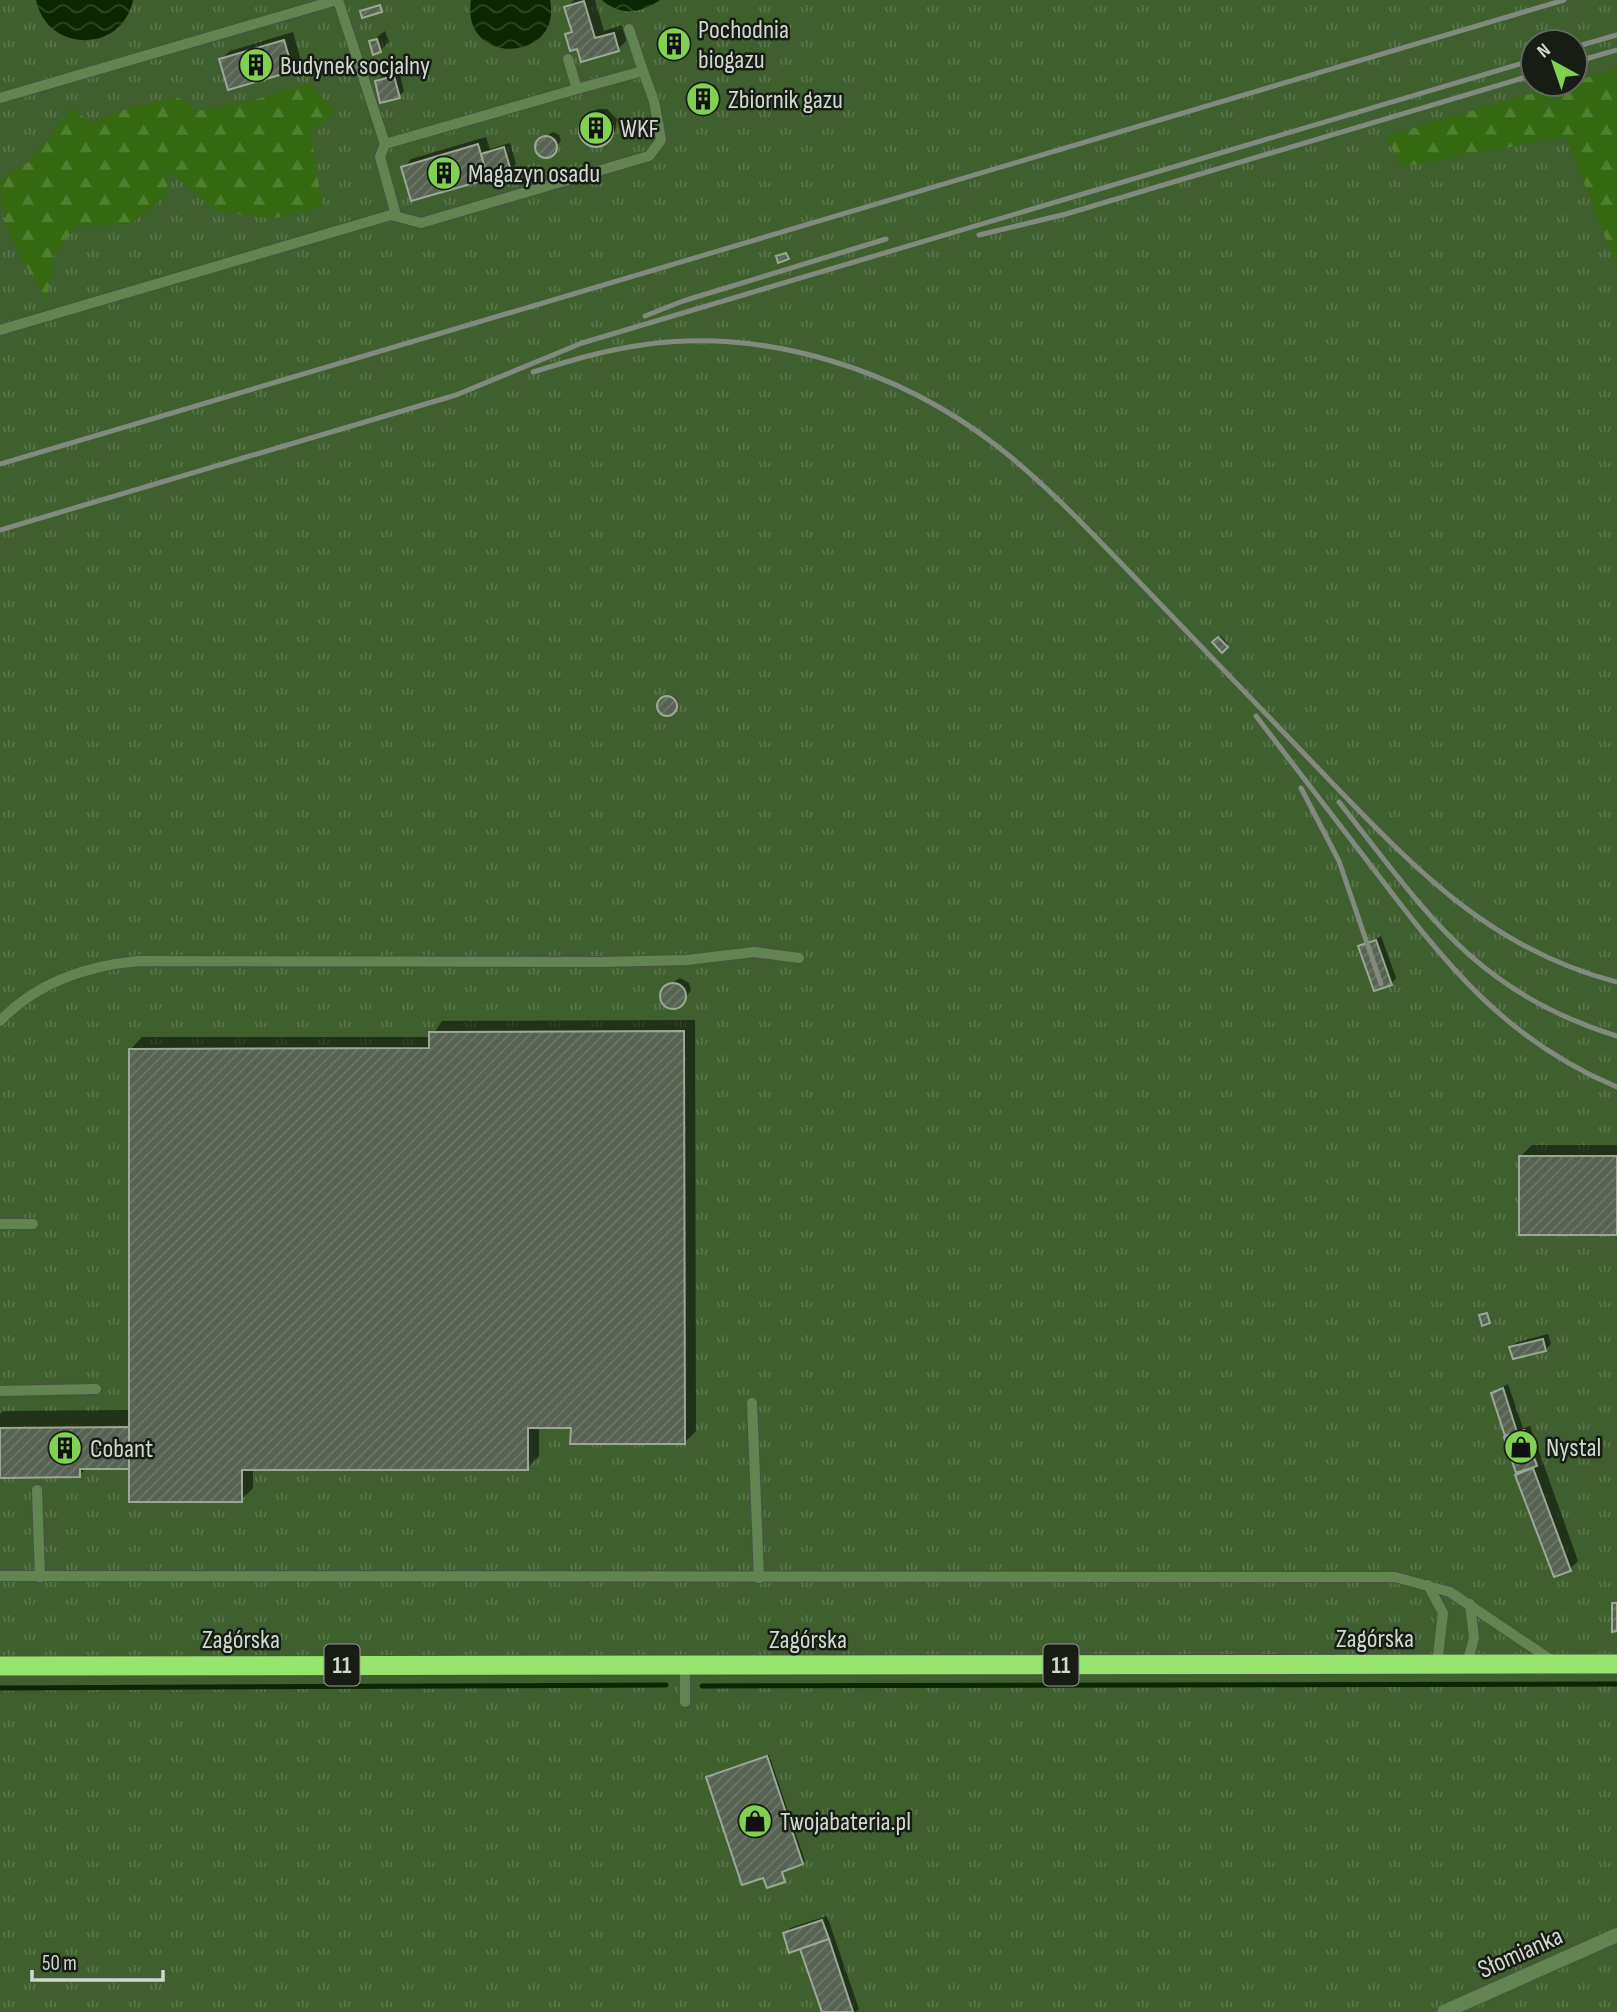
<svg xmlns="http://www.w3.org/2000/svg" width="1617" height="2012" viewBox="0 0 1617 2012" font-family="'Sofia Sans Condensed',sans-serif">
  <defs>
    <pattern id="grass-tufts" width="24" height="20" patternUnits="userSpaceOnUse" patternTransform="scale(1.75)"><rect width="24" height="20" fill="#3f5f2e"/><path d="M3 7l-1-3M5 7V3M7 7l1-3M15 17l-1-3M17 17v-4M19 17l1-3" fill="none" stroke="#5a754b"/></pattern>
    <pattern id="forest-firs" width="22" height="20" patternUnits="userSpaceOnUse" patternTransform="scale(1.75)"><rect width="22" height="20" fill="#356911"/><path d="M5 1l3.5 6h-7zM16 11l3.5 6h-7z" fill="#517e32"/></pattern>
    <pattern id="water-waves" width="16" height="10" patternUnits="userSpaceOnUse" patternTransform="scale(1.75)"><rect width="16" height="10" fill="#0c2700"/><path d="M0 5q4-4 8 0t8 0" fill="none" stroke="#2e4624"/></pattern>
    <pattern id="building-hatch" width="6" height="6" patternUnits="userSpaceOnUse" patternTransform="scale(1.75)"><rect width="6" height="6" fill="#576252"/><path d="M-1 1l2-2M0 6l6-6M5 7l2-2" fill="none" stroke="#6e786a"/></pattern>
  </defs>
  <rect width="100%" height="100%" fill="#2c3627"/>
  <path fill="url(#grass-tufts)" fill-rule="evenodd" d="M0,0h1617v2012h-1617zM1533,42h42v42h-42z"/>
  <g fill="url(#forest-firs)">
    <polygon points="1617,69 1617,268 1566,137 1401,167 1386,136 1565,84 1575,84 1575,81"/>
    <path d="M309,84l26,27 -24,22 11,74 -51,12 -54,-8 -48,-40 -3,25 -35,28 -54,2 -22,30 -8,43c-26,-39 -47,-71 -47,-119l29,-18 43,-54 19,15 36,-14 50,-12 22,14 55,-11z"/>
  </g>
  <g fill="url(#water-waves)">
    <path d="M36,0h97c-11,54 -86,53 -97,0z"/>
    <path d="M471,0h79c13,63 -90,67 -79,0z"/>
    <path d="M602,0h58c-19,14 -40,16 -58,0z"/>
  </g>
  <g fill="#0007">
    <polygon points="574,0 595,0 604,31 622,25 627,40 618,49 578,46 567,35 573,29 566,8"/>
    <polygon points="385,31 389,42 380,51 371,42"/>
    <polygon points="293,32 301,61 292,70 221,59 230,51"/>
    <polygon points="399,71 404,91 399,96 377,81 382,76"/>
    <polygon points="708,83 715,85 719,91 718,98 705,109 697,108 693,101 695,92"/>
    <polygon points="597,109 607,109 617,119 615,131 600,144 587,142 581,131 581,125"/>
    <polygon points="553,132 559,135 561,141 547,156 540,154 537,147 540,140"/>
    <polygon points="486,137 490,149 510,143 516,164 510,170 412,199 403,168 411,159"/>
    <polygon points="1221,636 1228,644 1222,650 1214,642"/>
    <circle cx="669" cy="704" r="9"/>
    <polygon points="1381,936 1396,978 1391,984 1360,946"/>
    <polygon points="680,978 689,983 691,990 682,1003 671,1007 662,997 667,986"/>
    <polygon points="695,1020 696,1431 684,1443 573,1426 539,1426 539,1456 527,1468 253,1468 253,1488 241,1500 131,1464 88,1467 79,1475 0,1476 0,1414 3,1411 131,1410 131,1049 142,1037 431,1037 442,1021"/>
    <polygon points="1532,1145 1617,1145 1617,1233 1520,1157"/>
    <polygon points="1548,1334 1551,1344 1545,1350 1511,1348 1517,1342"/>
    <polygon points="1508,1384 1523,1428 1530,1426 1578,1561 1570,1569 1517,1475 1523,1469 1517,1471 1493,1393"/>
    <polygon points="769,1755 805,1861 783,1870 784,1881 765,1876 708,1778"/>
    <polygon points="827,1916 859,2009 856,2012 823,2012 801,1947 785,1934 790,1928"/>
  </g>
  <g fill="none" stroke-linecap="round" stroke-linejoin="round">
    <g stroke="#0c2700" stroke-width="5">
      <polyline points="702,1686 1617,1684"/>
      <polyline points="0,1688 666,1685"/>
    </g>
  </g>
  <g fill="url(#building-hatch)" stroke="#9ba896" stroke-width="2">
    <polygon points="584,1 595,38 614,33 619,51 581,62 577,49 570,51 565,34 572,32 564,7"/>
    <polygon points="380,5 382,12 362,18 360,11"/>
    <polygon points="377,39 381,52 373,55 369,41"/>
    <polygon points="284,40 293,71 228,90 219,59"/>
    <polygon points="394,76 400,98 380,103 375,81"/>
    <circle cx="703" cy="99" r="12"/>
    <circle cx="596" cy="130" r="17"/>
    <circle cx="546" cy="147" r="11"/>
    <polygon points="478,144 488,179 411,201 401,167"/>
    <polygon points="504,147 511,171 488,179 481,154"/>
    <polygon points="786,253 789,259 778,263 776,256"/>
    <polygon points="1218,637 1228,647 1222,653 1212,642"/>
    <circle cx="667" cy="706" r="10"/>
    <polygon points="1376,940 1392,985 1374,991 1358,946"/>
    <circle cx="673" cy="996" r="13"/>
    <polygon points="684,1031 685,1444 570,1444 571,1428 528,1428 528,1470 242,1470 242,1502 129,1502 129,1049 429,1048 429,1032"/>
    <rect x="1519" y="1156" width="98" height="79"/>
    <polygon points="1487,1313 1490,1323 1482,1326 1479,1315"/>
    <polygon points="1543,1339 1546,1351 1513,1359 1509,1347"/>
    <polygon points="1503,1388 1517,1432 1505,1436 1491,1393"/>
    <polygon points="129,1427 129,1469 80,1469 80,1477 0,1478 0,1428"/>
    <polygon points="1524,1430 1537,1466 1516,1473 1504,1437"/>
    <polygon points="1533,1468 1571,1571 1554,1577 1515,1475"/>
    <polygon points="1612,1603 1617,1603 1617,1631 1612,1632"/>
    <polygon points="767,1756 803,1864 782,1872 785,1882 767,1888 763,1878 742,1885 706,1777"/>
    <polygon points="822,1920 829,1939 789,1953 783,1933"/>
    <polygon points="829,1939 853,2012 822,2012 800,1949"/>
  </g>
  <g fill="none" stroke-linecap="round" stroke-linejoin="round">
    <g stroke="#4a5345" stroke-width="12">
      <g id="service">
        <polyline points="338,0 385,144 577,89 568,59"/>
        <polyline points="629,29 643,71"/>
        <polyline points="0,98 337,0"/>
        <polyline points="385,144 380,157 396,215"/>
        <polyline points="0,330 391,215 421,223 649,156 661,140 654,101 643,71 577,89"/>
        <path d="M0,1021c36,-38 86,-55 138,-60l460,1 89,-2 67,-8 45,6"/>
        <polyline points="0,1224 33,1224"/>
        <polyline points="0,1391 96,1389"/>
        <polyline points="752,1403 759,1578"/>
        <polyline points="37,1490 40,1577"/>
        <polyline points="0,1576 1395,1577 1450,1592 1554,1662"/>
        <polyline points="1428,1585 1443,1613 1437,1664"/>
        <polyline points="1467,1664 1474,1638 1470,1604"/>
        <polyline points="685,1665 685,1702"/>
      </g>
    </g>
    <g stroke="#4a5345" stroke-width="16">
      <polyline id="minor" points="1444,2012 1617,1935"/>
    </g>
    <g stroke="#4a5345" stroke-width="21">
      <polyline id="trunk" points="0,1666 1617,1664"/>
    </g>
    <use href="#service" stroke="#628451" stroke-width="10"/>
    <use href="#minor" stroke="#628451" stroke-width="14"/>
    <use href="#trunk" stroke="#96e46b" stroke-width="19"/>
    <g stroke="#828a7e" stroke-width="5">
      <polyline points="1575,47 1617,35"/>
      <polyline points="1575,62 1617,50"/>
      <polyline points="979,235 1066,214 1533,75"/>
      <polyline points="645,316 683,301 886,239"/>
      <path d="M533,372c36,-11 72,-22 109,-27 124,-18 257,25 355,101 54,42 100,93 148,142 64,67 128,134 193,201 84,87 158,162 279,193"/>
      <polyline points="0,464 1564,0"/>
      <polyline points="0,530 456,395 582,343 1533,60"/>
      <path d="M1256,716c39,50 77,101 116,151 72,95 131,172 245,220"/>
      <polyline points="1301,788 1339,861 1381,984"/>
      <path d="M1339,802c86,109 137,191 278,234"/>
    </g>
  </g>
  <defs>
    <g id="building-disc" transform="scale(1.75)"><circle r="9.5" fill="#80d052" stroke="#171c15"/><path d="M-4-6H4V6H1V3H-1V6H-4ZM-2.5-4.3h1.7v1.8h-1.7ZM.8-4.3h1.7v1.8H.8ZM-2.5-1h1.7V.8h-1.7ZM.8-1h1.7V.8H.8Z" fill="#111"/></g>
    <g id="shop-disc" transform="scale(1.75)"><circle r="9.5" fill="#80d052" stroke="#171c15"/><path d="M-5-2.5h2.3a2.7 3.5 0 0 1 5.4 0H5L5.5 6h-11ZM-1.5-2.5h3a1.5 2.3 0 0 0-3 0Z" fill="#111"/></g>
  </defs>
  <g fill-rule="evenodd">
    <use href="#building-disc" x="674" y="44"/>
    <use href="#building-disc" x="256" y="65"/>
    <use href="#building-disc" x="703" y="99"/>
    <use href="#building-disc" x="596" y="128"/>
    <use href="#building-disc" x="444" y="173"/>
    <use href="#shop-disc" x="1521" y="1447"/>
    <use href="#building-disc" x="65" y="1448"/>
    <use href="#shop-disc" x="755" y="1821"/>
  </g>
  <g text-anchor="middle" stroke-width="5" stroke-linejoin="round" paint-order="stroke">
    <g fill="#171c15" stroke="#99a096" stroke-width="2">
      <rect x="324.5" y="1644.5" width="35" height="41" rx="5"/>
      <rect x="1043.5" y="1644.5" width="35" height="41" rx="5"/>
    </g>
    <g font-size="24" font-weight="bold" fill="#d1d8ce">
      <text x="342" y="1673">11</text>
      <text x="1061" y="1673">11</text>
    </g>
    <g font-size="26" fill="#d1d8ce" stroke="#171c15" text-anchor="start">
      <text x="698" y="38">Pochodnia<tspan x="698" dy="30">biogazu</tspan></text>
      <text x="280" y="74">Budynek socjalny</text>
      <text x="728" y="108">Zbiornik gazu</text>
      <text x="620" y="137">WKF</text>
      <text x="468" y="182">Magazyn osadu</text>
      <text x="1546" y="1456">Nystal</text>
      <text x="90" y="1457">Cobant</text>
      <text x="780" y="1830">Twojabateria.pl</text>
    </g>
    <g font-size="26" fill="#d1d8ce" stroke="#171c15">
      <text x="1375" y="1647">Zagórska</text>
      <text x="241" y="1648">Zagórska</text>
      <text x="808" y="1648">Zagórska</text>
      <text transform="translate(1520 1952) rotate(-24)" y="9">Słomianka</text>
    </g>
  </g>
  <g transform="translate(1554 63) rotate(320)"><circle r="33" fill="#171c15" stroke="#61675f" stroke-width="2"/>
  <path d="M0-5L12 26L0 18L-12 26Z" fill="#80d052"/>
  <text y="-10" font-size="19" font-weight="bold" text-anchor="middle" fill="#d1d8ce">N</text>
  </g>
  <path d="M32 1970v10h131v-10" fill="none" stroke="#d1d8ce" stroke-width="3.5"/>
  <text x="42" y="1970" font-size="21" fill="#d1d8ce" stroke="#171c15" stroke-width="5" paint-order="stroke">50 m</text>
</svg>
